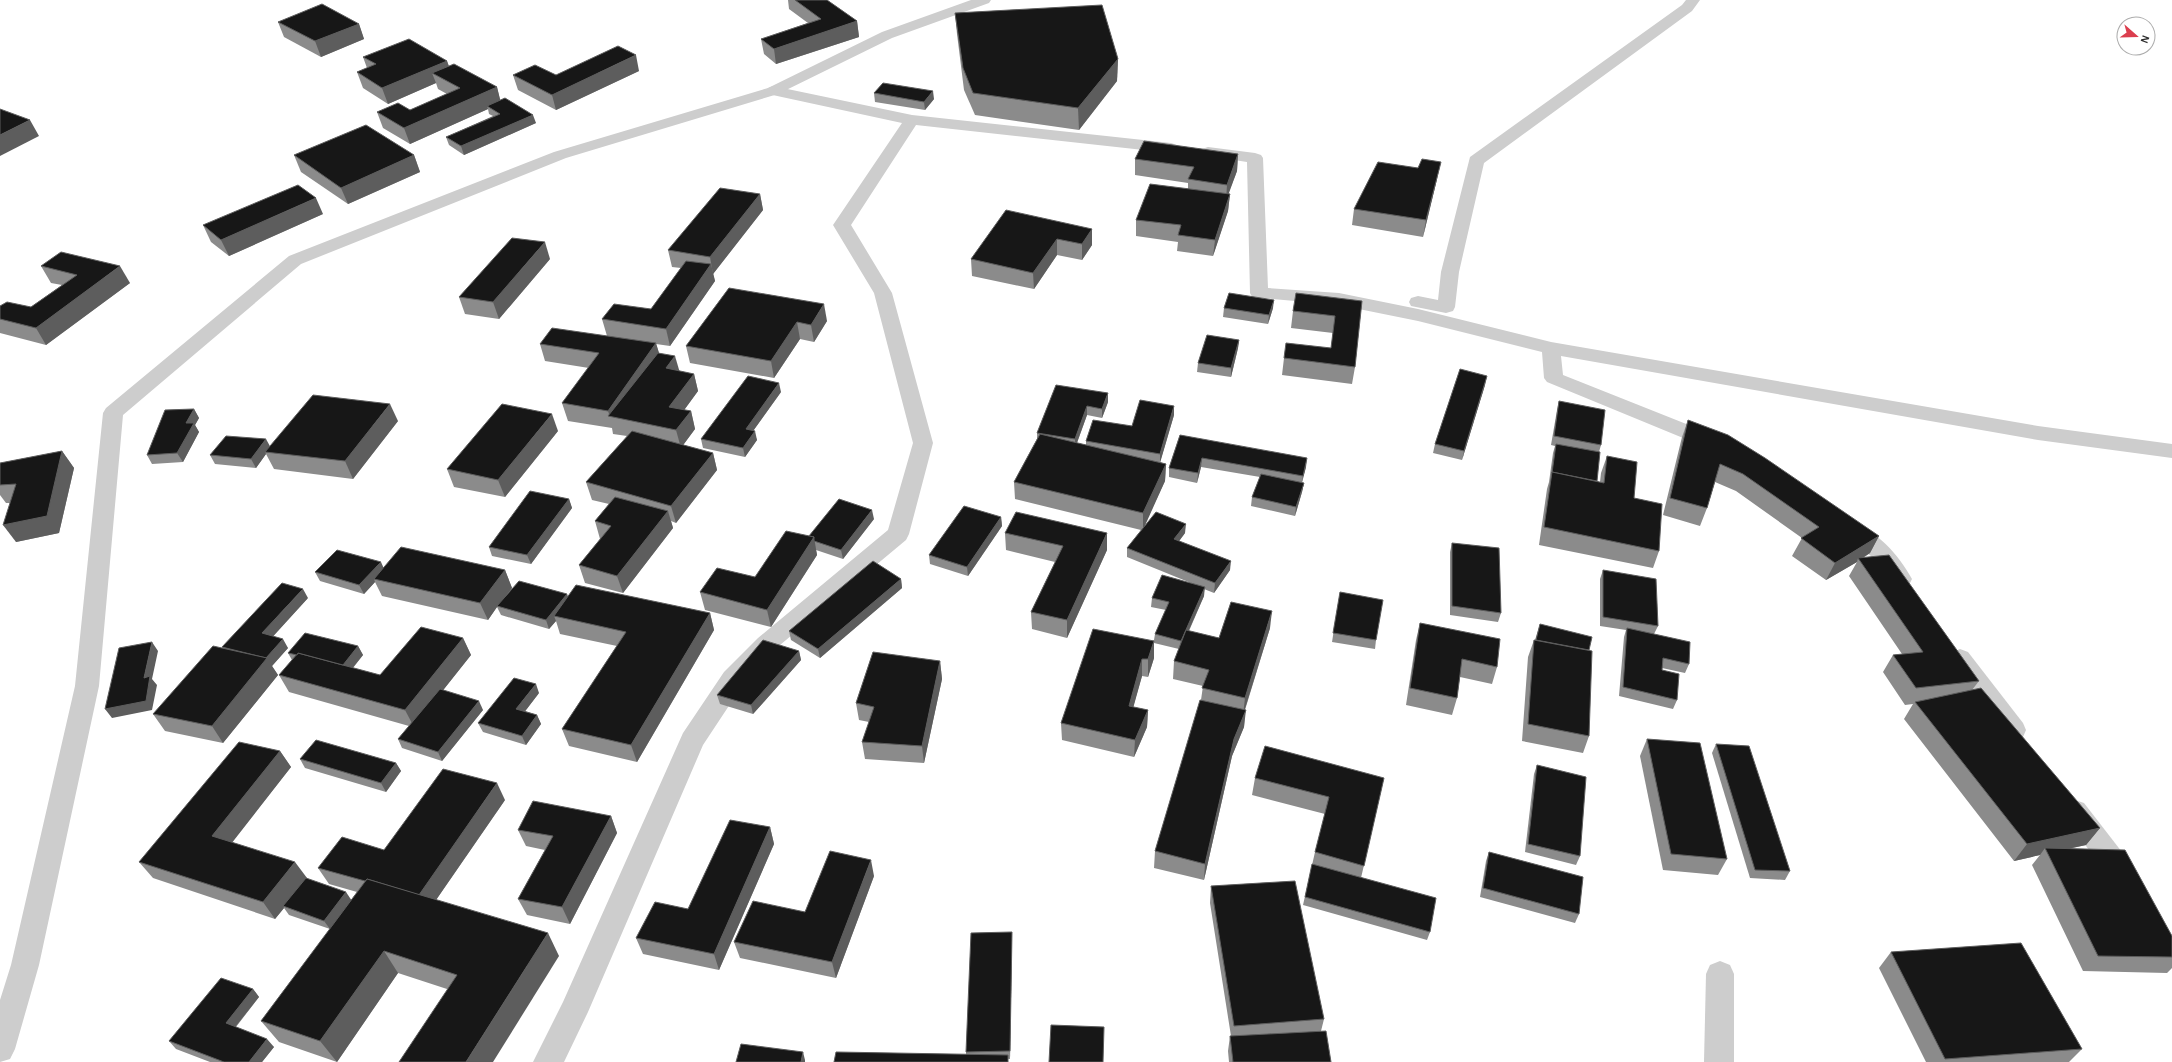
<svg xmlns="http://www.w3.org/2000/svg" width="2172" height="1062" viewBox="0 0 2172 1062" font-family="'Alegreya Sans',sans-serif">
  <rect width="100%" height="100%" fill="#fff"/>
  <g fill="none" stroke-linecap="round" stroke-linejoin="round">
    <g fill="#cdcdcd" fill-rule="evenodd">
      <polygon points="1686,0 1700,0 1692,11 1484,163 1459,272 1455,307 1453,311 1446,313 1411,306 1409,302 1411,298 1418,296 1438,300 1441,272 1470,157 1682,5"/>
      <polygon points="773,86 912,115 1171,143 1177,145 1179,148 1177,151 1171,153 916,125 851,225 892,293 933,443 909,534 906,540 774,650 742,686 703,745 588,1012 564,1062 533,1062 563,1002 683,733 724,672 758,638 888,530 913,443 874,293 833,225 902,123 768,94 765,91 768,88"/>
      <polygon points="1208,147 1255,153 1261,155 1263,158 1268,288 1339,293 1418,309 1551,342 2038,426 2172,444 2172,458 2038,440 1561,356 1563,375 1719,437 1722,442 1719,447 1712,449 1705,447 1547,382 1544,378 1542,352 1418,321 1339,305 1252,297 1250,293 1247,162 1202,155 1200,152 1202,149"/>
      <path d="M1848,521c28,8 51,34 64,58l-3,6 -8,2 -8,-2 -22,-29 -31,-22 -3,-5 3,-5z"/>
      <polygon points="1960,649 1968,652 2023,723 2026,730 2023,737 2014,740 2005,737 1952,664 1948,658 1952,652"/>
      <polygon points="2075,800 2084,803 2132,865 2136,873 2132,881 2122,885 2112,881 2066,819 2062,811 2066,803"/>
      <polygon points="1720,961 1730,965 1734,974 1734,1062 1704,1062 1706,974 1710,965"/>
    </g>
    <polygon fill="#cdcdcd" fill-rule="evenodd" points="971,0 991,0 989,3 892,38 778,94 566,158 301,264 123,415 99,686 39,965 15,1049 10,1059 0,1062 0,1000 11,965 75,686 103,413 106,408 289,256 554,152 768,88 882,32"/>
  </g>
  <g fill="#8b8b8b">
    <polygon points="788,0 827,0 857,21 859,37 776,64 764,54 761,39 808,23 789,9"/>
    <polygon points="955,13 1118,59 1117,81 1079,130 975,115 964,90 957,34"/>
    <polygon points="278,22 359,24 364,39 321,57 284,37"/>
    <polygon points="363,57 447,61 449,66 497,87 500,100 536,123 464,155 449,145 446,137 493,116 489,114 488,109 410,144 383,128 377,112 410,110 447,94 438,89 436,83 388,104 363,88 357,72 367,68"/>
    <polygon points="639,71 556,110 518,90 513,75 556,75"/>
    <polygon points="874,93 934,99 925,110 875,102"/>
    <polygon points="1238,154 1237,171 1228,194 1230,194 1228,211 1213,256 1177,251 1178,242 1136,236 1136,220 1188,189 1188,183 1135,175 1135,159"/>
    <polygon points="294,155 414,155 420,172 348,204 301,172"/>
    <polygon points="1418,168 1437,179 1423,237 1352,225 1354,209"/>
    <polygon points="760,194 763,210 713,274 715,281 670,346 656,344 659,353 679,371 694,374 698,391 684,410 691,411 695,429 683,445 713,453 717,470 676,523 671,521 673,528 623,593 585,583 579,565 600,539 595,521 609,504 592,500 586,482 627,436 613,434 612,428 568,421 562,403 589,368 545,361 540,344 607,336 602,319 651,309 681,268 672,267 668,250"/>
    <polygon points="323,214 229,256 211,242 203,225"/>
    <polygon points="1092,229 1092,245 1082,260 1057,255 1034,289 972,276 971,259"/>
    <polygon points="550,259 499,319 465,314 459,297"/>
    <polygon points="41,266 130,283 46,345 0,333 0,306 31,307 62,285 51,283"/>
    <polygon points="729,288 827,321 814,342 800,339 774,378 690,363 686,346"/>
    <polygon points="1362,301 1355,367 1352,384 1282,375 1284,358 1331,348 1333,333 1291,328 1293,311"/>
    <polygon points="1224,308 1273,308 1268,324 1223,317"/>
    <polygon points="1239,340 1238,348 1231,377 1197,372 1198,363"/>
    <polygon points="1056,385 1108,402 1102,418 1087,415 1077,443 1086,445 1086,441 1132,426 1174,415 1160,462 1166,464 1165,481 1144,526 1185,533 1179,541 1230,570 1214,593 1204,589 1204,596 1189,631 1219,638 1270,628 1245,710 1244,727 1232,756 1204,880 1154,868 1155,851 1201,700 1203,686 1173,679 1174,661 1179,649 1154,643 1154,658 1148,677 1142,676 1133,707 1148,710 1147,727 1134,757 1062,740 1061,723 1154,640 1155,634 1166,610 1151,607 1152,598 1191,583 1127,557 1127,548 1141,530 1015,499 1014,482 1037,439 1037,433"/>
    <polygon points="1485,385 1462,460 1433,453 1435,444"/>
    <polygon points="781,392 753,431 757,440 745,457 703,448 701,439"/>
    <polygon points="1559,401 1601,445 1599,452 1597,481 1600,482 1601,473 1607,456 1634,498 1659,551 1653,568 1539,545 1547,489 1549,482 1553,453 1555,446 1551,445 1557,410"/>
    <polygon points="194,409 199,418 195,425 199,432 183,462 152,464 147,455"/>
    <polygon points="1688,420 1879,536 1870,553 1863,558 1979,681 1972,690 2100,828 2086,845 2068,849 2172,936 2172,968 2167,973 2083,971 2032,865 2040,855 2014,861 1904,719 1913,704 1905,705 1883,672 1893,655 1902,654 1849,576 1857,562 1826,580 1792,556 1802,538 1736,491 1715,482 1707,508 1700,526 1663,515 1682,437"/>
    <polygon points="398,421 353,479 274,469 266,454 256,468 215,464 210,455 270,446"/>
    <polygon points="558,431 505,497 454,487 447,469"/>
    <polygon points="1180,435 1306,467 1302,483 1304,483 1302,492 1295,516 1251,506 1252,497 1260,477 1201,467 1197,483 1169,477 1169,468"/>
    <polygon points="62,451 74,468 59,533 16,542 10,503 6,503 0,495 0,463"/>
    <polygon points="569,499 572,508 531,564 492,556 489,547"/>
    <polygon points="1001,517 1002,526 968,576 930,564 929,555"/>
    <polygon points="874,519 843,559 816,550 817,555 771,627 705,610 700,592 755,577 809,536"/>
    <polygon points="1005,533 1107,550 1067,638 1032,629 1031,612 1055,562 1006,550"/>
    <polygon points="1452,543 1501,613 1498,622 1450,615 1450,552"/>
    <polygon points="383,567 505,570 512,588 505,597 567,594 568,597 710,613 714,630 637,762 569,746 562,729 617,646 560,634 556,621 549,629 501,615 497,607 488,620 382,596 375,582 364,594 320,581 315,572"/>
    <polygon points="1603,570 1658,626 1654,634 1689,664 1685,673 1662,668 1662,670 1677,700 1673,709 1619,696 1624,637 1626,630 1600,626 1600,579"/>
    <polygon points="901,579 902,588 820,658 791,640 789,631"/>
    <polygon points="1340,592 1376,640 1375,649 1332,642"/>
    <polygon points="308,598 273,636 288,648 272,666 278,675 223,743 165,731 153,714 223,648 222,647"/>
    <polygon points="1420,623 1497,667 1492,684 1460,677 1457,698 1452,715 1406,705 1416,640"/>
    <polygon points="1540,624 1589,650 1589,736 1583,753 1522,741 1528,657 1534,640 1535,640"/>
    <polygon points="463,638 471,655 443,690 483,710 442,761 402,748 398,739 409,726 289,692 279,675 292,660 288,653 358,646 363,655 353,668 380,675"/>
    <polygon points="799,651 801,660 753,714 720,704 717,695"/>
    <polygon points="940,661 942,679 924,763 865,759 862,742 869,722 859,720 856,703"/>
    <polygon points="539,693 525,711 537,715 541,724 526,745 483,732 478,723"/>
    <polygon points="1647,739 1727,859 1718,875 1663,870 1640,756"/>
    <polygon points="1716,744 1790,871 1785,880 1750,878 1712,753"/>
    <polygon points="280,751 291,767 232,842 351,900 357,892 329,884 318,868 384,850 505,800 436,900 559,956 447,989 398,973 337,1062 279,1042 261,1021 330,929 289,915 284,908 275,919 153,878 139,862"/>
    <polygon points="300,759 396,763 401,771 386,792 305,768"/>
    <polygon points="1537,765 1580,856 1576,865 1525,852 1534,774"/>
    <polygon points="1255,778 1384,778 1361,878 1430,932 1427,940 1303,905 1315,852 1325,814 1252,795"/>
    <polygon points="611,816 617,833 570,924 527,915 518,899 545,850 526,846 518,830"/>
    <polygon points="770,827 774,844 719,970 643,954 636,938 688,909"/>
    <polygon points="1489,852 1579,914 1575,923 1480,897 1486,861"/>
    <polygon points="874,876 836,978 740,958 734,942 805,912"/>
    <polygon points="1211,886 1324,1019 1321,1031 1331,1062 1229,1062 1228,1051 1230,1036 1231,1036 1210,903"/>
    <polygon points="1012,932 1012,940 1010,1059 966,1055 966,1052"/>
    <polygon points="1891,952 2082,1049 2069,1062 1926,1062 1879,968"/>
    <polygon points="253,989 259,997 236,1027 274,1047 262,1062 210,1062 176,1049 169,1041"/>
  </g>
  <g fill="#5d5d5d">
    <polygon points="857,21 859,37 776,64 774,49"/>
    <polygon points="359,24 364,39 321,57 315,41"/>
    <polygon points="636,55 639,71 556,110 552,95"/>
    <polygon points="1118,59 1117,81 1079,130 1078,108"/>
    <polygon points="447,61 452,76 432,73 436,83 388,104 382,88"/>
    <polygon points="497,87 501,103 487,106 488,109 410,144 404,128"/>
    <polygon points="933,91 934,99 925,110 924,102"/>
    <polygon points="533,115 536,123 464,155 461,146"/>
    <polygon points="30,120 39,136 0,156 0,135"/>
    <polygon points="1238,154 1237,171 1226,201 1227,185"/>
    <polygon points="414,155 420,172 348,204 341,188"/>
    <polygon points="1441,162 1437,179 1423,237 1426,220"/>
    <polygon points="760,194 763,210 713,274 710,257"/>
    <polygon points="1230,194 1228,211 1213,256 1215,240"/>
    <polygon points="316,198 323,214 229,256 221,240"/>
    <polygon points="1092,229 1092,245 1082,260 1082,244"/>
    <polygon points="1057,239 1057,255 1034,289 1033,273"/>
    <polygon points="545,242 550,259 499,319 493,302"/>
    <polygon points="711,264 715,281 670,346 666,329"/>
    <polygon points="120,266 130,283 46,345 36,328"/>
    <polygon points="1274,300 1273,308 1268,324 1269,315"/>
    <polygon points="824,304 827,321 814,342 811,325"/>
    <polygon points="797,322 800,339 774,378 771,361"/>
    <polygon points="1239,340 1238,348 1231,377 1231,368"/>
    <polygon points="656,343 661,360 610,417 608,411"/>
    <polygon points="675,356 680,373 666,368"/>
    <polygon points="694,374 698,391 674,424 669,407"/>
    <polygon points="1487,376 1485,385 1462,460 1464,451"/>
    <polygon points="779,383 781,392 748,438 746,429"/>
    <polygon points="1108,393 1108,402 1102,418 1102,409"/>
    <polygon points="390,404 398,421 353,479 345,461"/>
    <polygon points="1087,406 1087,415 1075,448 1075,439"/>
    <polygon points="1174,406 1174,415 1160,463 1160,454"/>
    <polygon points="194,409 199,418 195,425 199,432 183,462 177,453 186,423"/>
    <polygon points="691,411 695,429 681,448 676,430"/>
    <polygon points="552,414 558,431 505,497 498,480"/>
    <polygon points="755,431 757,440 745,457 743,448"/>
    <polygon points="266,439 271,448 265,452 266,454 256,468 251,459"/>
    <polygon points="62,451 74,468 59,533 16,542 3,525"/>
    <polygon points="713,453 717,470 676,523 671,506"/>
    <polygon points="1202,458 1201,467 1197,483 1198,473"/>
    <polygon points="1307,458 1306,467 1301,485"/>
    <polygon points="1166,464 1165,481 1143,530 1143,513"/>
    <polygon points="1304,483 1302,492 1295,516 1296,507"/>
    <polygon points="569,499 572,508 531,564 527,555"/>
    <polygon points="872,510 874,519 843,559 841,550"/>
    <polygon points="668,511 673,528 623,593 617,576"/>
    <polygon points="1001,517 1002,526 968,576 967,567"/>
    <polygon points="1186,524 1185,533 1174,548 1174,539"/>
    <polygon points="1107,533 1107,550 1067,638 1067,620"/>
    <polygon points="1879,536 1870,553 1859,560 1858,558 1857,562 1826,580 1835,563"/>
    <polygon points="814,537 817,555 771,627 767,610"/>
    <polygon points="1231,561 1230,570 1214,593 1215,583"/>
    <polygon points="381,562 385,571 374,579 375,582 364,594 359,585"/>
    <polygon points="505,570 512,588 498,606 497,606 497,607 488,620 480,603"/>
    <polygon points="901,579 902,588 820,658 818,649"/>
    <polygon points="1205,587 1204,596 1180,650 1181,641"/>
    <polygon points="303,589 308,598 268,642 262,633"/>
    <polygon points="567,594 570,603 554,616 556,621 549,629 546,620"/>
    <polygon points="1272,611 1270,628 1243,715 1245,698"/>
    <polygon points="710,613 714,630 637,762 631,745"/>
    <polygon points="463,638 471,655 414,727 405,710"/>
    <polygon points="283,639 288,648 272,666 278,675 223,743 212,726 265,659"/>
    <polygon points="1154,641 1154,658 1148,677 1148,659"/>
    <polygon points="152,642 158,651 152,679 157,685 152,710 112,718 105,709 144,678"/>
    <polygon points="358,646 363,655 346,676 341,667"/>
    <polygon points="799,651 801,660 753,714 751,705"/>
    <polygon points="1142,659 1142,676 1129,723 1129,706"/>
    <polygon points="940,661 942,679 924,763 922,746"/>
    <polygon points="536,684 539,693 520,718 516,709"/>
    <polygon points="479,701 483,710 442,761 438,752"/>
    <polygon points="1148,710 1147,727 1134,757 1135,740"/>
    <polygon points="1246,710 1244,727 1232,756 1204,880 1205,864 1234,739"/>
    <polygon points="537,715 541,724 526,745 522,736"/>
    <polygon points="280,751 291,767 224,853 212,836"/>
    <polygon points="396,763 401,771 386,792 381,783"/>
    <polygon points="497,783 505,800 427,913 418,896"/>
    <polygon points="611,816 617,833 570,924 562,907"/>
    <polygon points="770,827 774,844 719,970 714,954"/>
    <polygon points="2100,828 2086,845 2048,853 2045,848 2040,855 2014,861 2027,844"/>
    <polygon points="871,860 874,876 836,978 832,962"/>
    <polygon points="295,862 307,878 284,907 283,906 284,908 275,919 263,902"/>
    <polygon points="346,892 352,901 330,929 324,921"/>
    <polygon points="1012,932 1012,940 1010,1059 1010,1051"/>
    <polygon points="548,933 559,956 493,1062 466,1062"/>
    <polygon points="384,951 398,973 337,1062 320,1041"/>
    <polygon points="253,989 259,997 232,1031 226,1023"/>
    <polygon points="267,1039 274,1047 262,1062 249,1062"/>
    <polygon points="803,1052 805,1060 805,1062 801,1062"/>
  </g>
  <g fill="#171717" stroke="#5d5d5d">
    <polygon points="795,0 827,0 857,21 774,49 761,39 821,19"/>
    <polygon points="322,4 359,24 315,41 278,22"/>
    <polygon points="1102,5 1118,59 1078,108 973,93 963,68 955,13"/>
    <polygon points="409,39 447,61 382,88 357,72 376,64 363,57"/>
    <polygon points="618,46 636,55 552,95 513,75 535,65 556,75"/>
    <polygon points="454,64 497,87 404,128 377,112 398,103 410,110 460,88 432,73"/>
    <polygon points="883,83 933,91 924,102 874,93"/>
    <polygon points="505,98 533,115 461,146 446,137 500,114 487,106"/>
    <polygon points="0,109 30,120 0,135"/>
    <polygon points="366,125 414,155 341,188 294,155"/>
    <polygon points="1144,141 1238,154 1227,185 1188,179 1194,167 1135,159"/>
    <polygon points="1422,159 1441,162 1426,220 1354,209 1378,162 1418,168"/>
    <polygon points="1150,184 1230,194 1215,240 1178,235 1181,225 1136,220"/>
    <polygon points="298,185 316,198 221,240 203,225"/>
    <polygon points="720,188 760,194 710,257 668,250"/>
    <polygon points="1006,210 1092,229 1082,244 1057,239 1033,273 971,259"/>
    <polygon points="512,238 545,242 493,302 459,297"/>
    <polygon points="61,252 120,266 36,328 0,319 0,306 7,302 31,307 77,275 41,266"/>
    <polygon points="686,261 711,264 666,329 602,319 614,304 651,309"/>
    <polygon points="729,288 824,304 811,325 797,322 771,361 686,346"/>
    <polygon points="1229,293 1274,300 1269,315 1224,308"/>
    <polygon points="1296,293 1362,301 1355,367 1284,358 1286,343 1331,348 1335,316 1293,311"/>
    <polygon points="552,328 656,343 608,411 562,403 599,353 540,344"/>
    <polygon points="1207,335 1239,340 1231,368 1198,363"/>
    <polygon points="658,353 675,356 666,368 694,374 669,407 691,411 676,430 608,416"/>
    <polygon points="1460,369 1487,376 1464,451 1435,444"/>
    <polygon points="748,376 779,383 746,429 755,431 743,448 701,439"/>
    <polygon points="1056,385 1108,393 1102,409 1087,406 1075,439 1037,433"/>
    <polygon points="313,395 390,404 345,461 265,452"/>
    <polygon points="1140,400 1174,406 1160,454 1086,441 1093,420 1132,426"/>
    <polygon points="1559,401 1605,410 1601,445 1554,436"/>
    <polygon points="502,404 552,414 498,480 447,469"/>
    <polygon points="194,409 186,423 194,423 177,453 147,455 165,410"/>
    <polygon points="1688,420 1728,435 1765,458 1879,536 1835,563 1801,538 1819,527 1743,474 1720,464 1707,508 1670,498"/>
    <polygon points="632,431 713,453 671,506 586,482"/>
    <polygon points="1040,434 1166,464 1143,513 1014,482"/>
    <polygon points="1180,435 1307,458 1303,476 1202,458 1198,473 1169,468"/>
    <polygon points="226,436 266,439 251,459 210,455"/>
    <polygon points="1556,444 1600,452 1597,481 1552,472 1552,473"/>
    <polygon points="62,451 47,516 3,525 16,484 0,485 0,463"/>
    <polygon points="1607,456 1637,462 1634,498 1662,504 1659,551 1544,527 1552,472 1604,483"/>
    <polygon points="1261,474 1304,483 1296,507 1252,497"/>
    <polygon points="530,491 569,499 527,555 489,547"/>
    <polygon points="615,497 668,511 617,576 579,565 611,526 595,521"/>
    <polygon points="839,499 872,510 841,550 814,541 814,537 809,536"/>
    <polygon points="964,506 1001,517 967,567 929,555"/>
    <polygon points="1016,512 1107,533 1067,620 1031,612 1063,546 1005,533"/>
    <polygon points="1156,512 1186,524 1174,539 1231,561 1215,583 1127,548"/>
    <polygon points="786,531 814,537 767,610 700,592 717,568 755,577"/>
    <polygon points="1452,543 1499,548 1501,613 1452,606"/>
    <polygon points="401,547 505,570 480,603 374,579"/>
    <polygon points="337,550 381,562 359,585 315,572"/>
    <polygon points="1889,555 1979,681 1916,688 1893,655 1923,652 1858,558"/>
    <polygon points="873,561 901,579 818,649 789,631"/>
    <polygon points="1603,570 1656,579 1658,626 1603,617"/>
    <polygon points="1162,575 1205,587 1181,641 1155,634 1169,602 1152,598"/>
    <polygon points="519,581 567,594 546,620 497,606"/>
    <polygon points="282,583 303,589 262,633 283,639 266,658 222,647"/>
    <polygon points="576,585 710,613 631,745 562,729 626,632 554,616"/>
    <polygon points="1340,592 1383,600 1376,640 1333,633"/>
    <polygon points="1231,602 1272,611 1245,698 1202,688 1209,670 1174,661 1186,630 1219,638"/>
    <polygon points="1420,623 1500,639 1497,667 1462,659 1457,698 1410,688"/>
    <polygon points="1540,624 1592,637 1589,650 1536,640"/>
    <polygon points="421,627 463,638 405,710 279,675 298,653 380,675"/>
    <polygon points="1627,628 1690,642 1689,664 1663,658 1662,670 1679,674 1677,700 1623,687"/>
    <polygon points="1093,629 1154,641 1148,659 1142,659 1129,706 1148,710 1135,740 1061,723"/>
    <polygon points="305,633 358,646 343,665 298,653 297,655 288,653"/>
    <polygon points="763,640 799,651 751,705 717,695"/>
    <polygon points="1534,640 1592,651 1589,736 1528,724"/>
    <polygon points="152,642 144,678 150,676 146,701 105,709 119,648"/>
    <polygon points="213,646 267,658 212,726 153,714"/>
    <polygon points="873,652 940,661 922,746 862,742 874,707 856,703"/>
    <polygon points="514,678 536,684 516,709 537,715 522,736 478,723"/>
    <polygon points="1981,688 2100,828 2027,844 1915,702"/>
    <polygon points="440,689 479,701 438,752 398,739"/>
    <polygon points="1200,700 1246,710 1234,739 1205,864 1155,851"/>
    <polygon points="1647,739 1700,743 1727,859 1671,854"/>
    <polygon points="316,740 396,763 381,783 300,759"/>
    <polygon points="239,742 280,751 212,836 295,862 263,902 139,862"/>
    <polygon points="1716,744 1749,746 1790,871 1755,870"/>
    <polygon points="1265,746 1384,778 1364,866 1315,852 1329,797 1255,778"/>
    <polygon points="1537,765 1586,777 1580,856 1528,844"/>
    <polygon points="443,769 497,783 419,895 367,879 365,881 318,868 342,837 384,850"/>
    <polygon points="533,801 611,816 562,907 518,899 553,836 518,830"/>
    <polygon points="730,820 770,827 714,954 636,938 655,902 688,909"/>
    <polygon points="2045,848 2125,850 2172,936 2172,957 2098,956"/>
    <polygon points="830,851 871,860 832,962 734,942 753,901 805,912"/>
    <polygon points="1489,852 1583,877 1579,914 1483,888"/>
    <polygon points="1312,864 1436,898 1430,932 1305,897"/>
    <polygon points="306,878 346,892 324,921 283,906"/>
    <polygon points="367,879 548,933 466,1062 399,1062 457,975 384,951 320,1041 261,1021"/>
    <polygon points="1295,881 1324,1019 1234,1026 1211,886"/>
    <polygon points="1012,932 1010,1051 966,1052 971,933"/>
    <polygon points="2021,943 2082,1049 1945,1059 1891,952"/>
    <polygon points="221,978 253,989 226,1023 267,1039 249,1062 224,1062 169,1041"/>
    <polygon points="1051,1025 1104,1027 1103,1062 1049,1062"/>
    <polygon points="1326,1031 1331,1062 1233,1062 1230,1036"/>
    <polygon points="741,1044 803,1052 801,1062 736,1062"/>
    <polygon points="836,1052 1008,1055 1008,1062 834,1062"/>
  </g>
  <g transform="translate(2136 36) rotate(110)"><circle r="19" fill="#ffffff" stroke="#acacac"/>
  <path d="M0-3L7 15L0 10L-7 15Z" fill="#db3e4e"/>
  <text y="-6" font-size="11" font-weight="bold" text-anchor="middle" fill="#303030">N</text>
  </g>
</svg>
